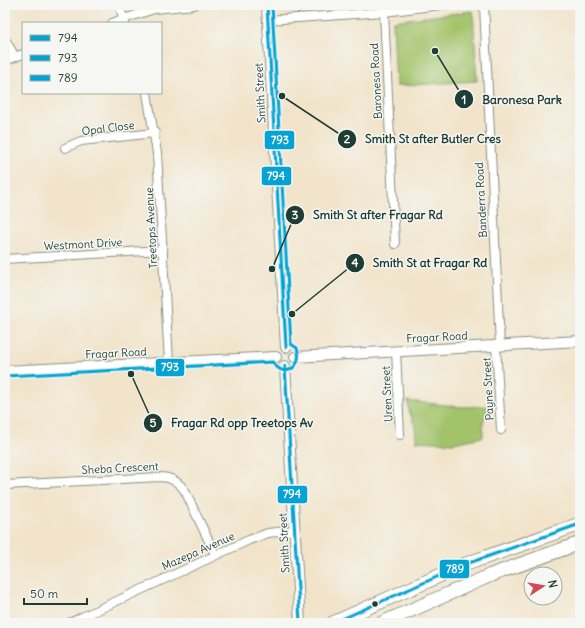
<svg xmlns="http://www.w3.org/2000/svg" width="585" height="628" viewBox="0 0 585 628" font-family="Delius,sans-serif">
  <rect width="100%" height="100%" fill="#f6f6f2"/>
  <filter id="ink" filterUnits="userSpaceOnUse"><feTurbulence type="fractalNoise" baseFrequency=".025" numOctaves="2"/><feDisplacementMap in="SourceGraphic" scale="8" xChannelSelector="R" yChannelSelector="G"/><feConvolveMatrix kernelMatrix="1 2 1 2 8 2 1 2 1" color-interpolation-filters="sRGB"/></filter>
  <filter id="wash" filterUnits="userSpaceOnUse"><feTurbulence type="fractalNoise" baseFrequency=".012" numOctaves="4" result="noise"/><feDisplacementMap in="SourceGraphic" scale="16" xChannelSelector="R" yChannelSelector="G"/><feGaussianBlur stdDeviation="0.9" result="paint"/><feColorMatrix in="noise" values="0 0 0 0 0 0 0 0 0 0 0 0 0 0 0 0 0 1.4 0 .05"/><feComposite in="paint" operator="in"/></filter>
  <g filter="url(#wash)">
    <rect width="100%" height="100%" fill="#f1e4cb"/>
    <g fill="#a3c36b" stroke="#618050">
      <polygon points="473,11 477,81 396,86 393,21"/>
      <polygon points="408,401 463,407 489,406 483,422 483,437 453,443 416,441 415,426 409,411"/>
    </g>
  </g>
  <g filter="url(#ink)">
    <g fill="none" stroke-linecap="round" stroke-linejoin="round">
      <g stroke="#889080" stroke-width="10">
        <g id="minor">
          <polyline points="119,5 125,23"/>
          <polyline points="484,5 500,346"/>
          <polyline points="384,12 395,244"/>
          <polyline points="268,20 384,12 440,5"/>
          <polyline points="112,23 154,9 194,5"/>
          <polyline points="5,39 15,57"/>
          <polyline points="5,61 23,54"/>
          <polyline points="147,93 157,153 169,362"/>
          <polyline points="65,148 81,141 155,133"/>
          <polyline points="5,259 163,250"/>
          <polyline points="496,346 501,430"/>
          <polyline points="396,351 400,435"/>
          <path d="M5,485l155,-8c11,0 19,5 25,14l30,63"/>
          <polyline points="69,623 249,540 268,533 295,530"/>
        </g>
      </g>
      <g stroke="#889080" stroke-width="12">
        <g id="tertiary">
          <polyline points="267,5 286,347"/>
          <polyline points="295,357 580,341"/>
          <polyline points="285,366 300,623"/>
          <polyline points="5,371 276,357"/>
        </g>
      </g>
      <g stroke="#889080" stroke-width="15">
        <g id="trunk">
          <polyline points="333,623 466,564 580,524"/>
          <polyline points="382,623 491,575 580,543"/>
        </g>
      </g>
      <use href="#minor" stroke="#fff" stroke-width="8"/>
      <use href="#tertiary" stroke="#fff" stroke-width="10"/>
      <use href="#trunk" stroke="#fff" stroke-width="13"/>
      <g stroke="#f6f6f2" stroke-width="6">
        <g id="bus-1">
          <polyline points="267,5 286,347"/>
          <polyline points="285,366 300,623"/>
        </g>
      </g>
      <g stroke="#f6f6f2" stroke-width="6">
        <path id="bus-2" d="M5,376l268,-14c10,18 31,5 24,-14l-6,-4 -19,-339"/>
      </g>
      <g stroke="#f6f6f2" stroke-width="6">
        <polyline id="bus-3" points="333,623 466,564 580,524"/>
      </g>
      <use href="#bus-1" stroke="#05a3d3" stroke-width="3"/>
      <use href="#bus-2" stroke="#05a3d3" stroke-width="3"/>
      <use href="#bus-3" stroke="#05a3d3" stroke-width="3"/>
    </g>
  </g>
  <circle fill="#1f3d34" stroke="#f6f6f2" stroke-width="1.5" cx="375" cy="604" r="3.5"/>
  <g text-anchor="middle" stroke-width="3" stroke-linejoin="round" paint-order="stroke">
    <g font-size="11" fill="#1f3d34" stroke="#f6f6f2">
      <text transform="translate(376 81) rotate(-93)" y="4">Baronesa Road</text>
      <text transform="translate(260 93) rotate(-93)" y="4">Smith Street</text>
      <text transform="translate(108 128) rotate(-7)" y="4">Opal Close</text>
      <text transform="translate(481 200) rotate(-93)" y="4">Banderra Road</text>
      <text transform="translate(151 228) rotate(-93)" y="4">Treetops Avenue</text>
      <text transform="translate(83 244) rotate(-3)" y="4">Westmont Drive</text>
      <text transform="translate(437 337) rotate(-3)" y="4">Fragar Road</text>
      <text transform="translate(116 353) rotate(-3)" y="4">Fragar Road</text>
      <text transform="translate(488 389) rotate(-93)" y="4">Payne Street</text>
      <text transform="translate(387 394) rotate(-93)" y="4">Uren Street</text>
      <text transform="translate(120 468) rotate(-3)" y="4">Sheba Crescent</text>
      <text transform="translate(284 543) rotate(-93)" y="4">Smith Street</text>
      <text transform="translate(198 551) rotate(-24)" y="4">Mazepa Avenue</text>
    </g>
  </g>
  <path fill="none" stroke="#1f3d34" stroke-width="1.5" d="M435 51L464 99M282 96L347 139M272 269L295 215M292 314L355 263M131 374L153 423"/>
  <g fill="#1f3d34" stroke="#f6f6f2" stroke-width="1.5">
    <circle cx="435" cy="51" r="4"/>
    <circle cx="282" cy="96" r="4"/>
    <circle cx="272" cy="269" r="4"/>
    <circle cx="292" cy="314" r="4"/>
    <circle cx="131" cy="374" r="4"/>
    <circle cx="464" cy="99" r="10"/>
    <circle cx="347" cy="139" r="10"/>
    <circle cx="295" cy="215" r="10"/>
    <circle cx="355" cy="263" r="10"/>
    <circle cx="153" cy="423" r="10"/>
  </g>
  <g font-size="12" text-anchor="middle" font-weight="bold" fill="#fff">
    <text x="464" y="104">1</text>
    <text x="347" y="143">2</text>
    <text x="295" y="219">3</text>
    <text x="355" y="267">4</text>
    <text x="153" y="427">5</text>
  </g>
  <g font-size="12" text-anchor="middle" font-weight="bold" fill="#1f3d34" stroke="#f6f6f2" stroke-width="3" stroke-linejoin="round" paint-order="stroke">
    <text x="522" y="104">Baronesa Park</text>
    <text x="433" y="143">Smith St after Butler Cres</text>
    <text x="378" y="219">Smith St after Fragar Rd</text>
    <text x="430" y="267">Smith St at Fragar Rd</text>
    <text x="242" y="427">Fragar Rd opp Treetops Av</text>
  </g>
  <g stroke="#f6f6f2" stroke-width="1.5">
    <rect x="264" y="130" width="31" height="20" rx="4" fill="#05a3d3"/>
    <rect x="261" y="166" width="31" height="20" rx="4" fill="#05a3d3"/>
    <rect x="155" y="358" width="30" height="19" rx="4" fill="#05a3d3"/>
    <rect x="277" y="485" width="31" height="19" rx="4" fill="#05a3d3"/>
    <rect x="439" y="559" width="31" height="20" rx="4" fill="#05a3d3"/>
  </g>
  <g font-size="11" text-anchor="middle" font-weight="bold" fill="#fff">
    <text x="280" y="144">793</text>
    <text x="276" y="180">794</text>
    <text x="170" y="371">793</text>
    <text x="292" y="498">794</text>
    <text x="455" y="573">789</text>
  </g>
  <rect width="585" height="628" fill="none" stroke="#f6f6f2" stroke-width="20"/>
  <rect x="22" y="22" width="140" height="72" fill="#f6f6f2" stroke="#a0aca6"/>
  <rect x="30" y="35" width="20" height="6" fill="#05a3d3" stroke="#a0aca6"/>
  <text x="58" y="42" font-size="12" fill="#1f3d34">794</text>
  <rect x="30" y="55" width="20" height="6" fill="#05a3d3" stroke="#a0aca6"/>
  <text x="58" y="62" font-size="12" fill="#1f3d34">793</text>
  <rect x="30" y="75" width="20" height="6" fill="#05a3d3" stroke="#a0aca6"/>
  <text x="58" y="82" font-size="12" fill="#1f3d34">789</text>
  <g transform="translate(543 586) rotate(78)"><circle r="19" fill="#f6f6f2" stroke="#a0aca6"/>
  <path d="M0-3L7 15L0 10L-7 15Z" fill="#d1495b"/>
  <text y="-6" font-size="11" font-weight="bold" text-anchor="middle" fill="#1f3d34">N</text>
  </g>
  <path d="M24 598v6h63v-6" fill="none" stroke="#1f3d34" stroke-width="2"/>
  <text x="30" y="598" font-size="12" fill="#1f3d34" stroke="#f6f6f2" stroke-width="3" paint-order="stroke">50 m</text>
</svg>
